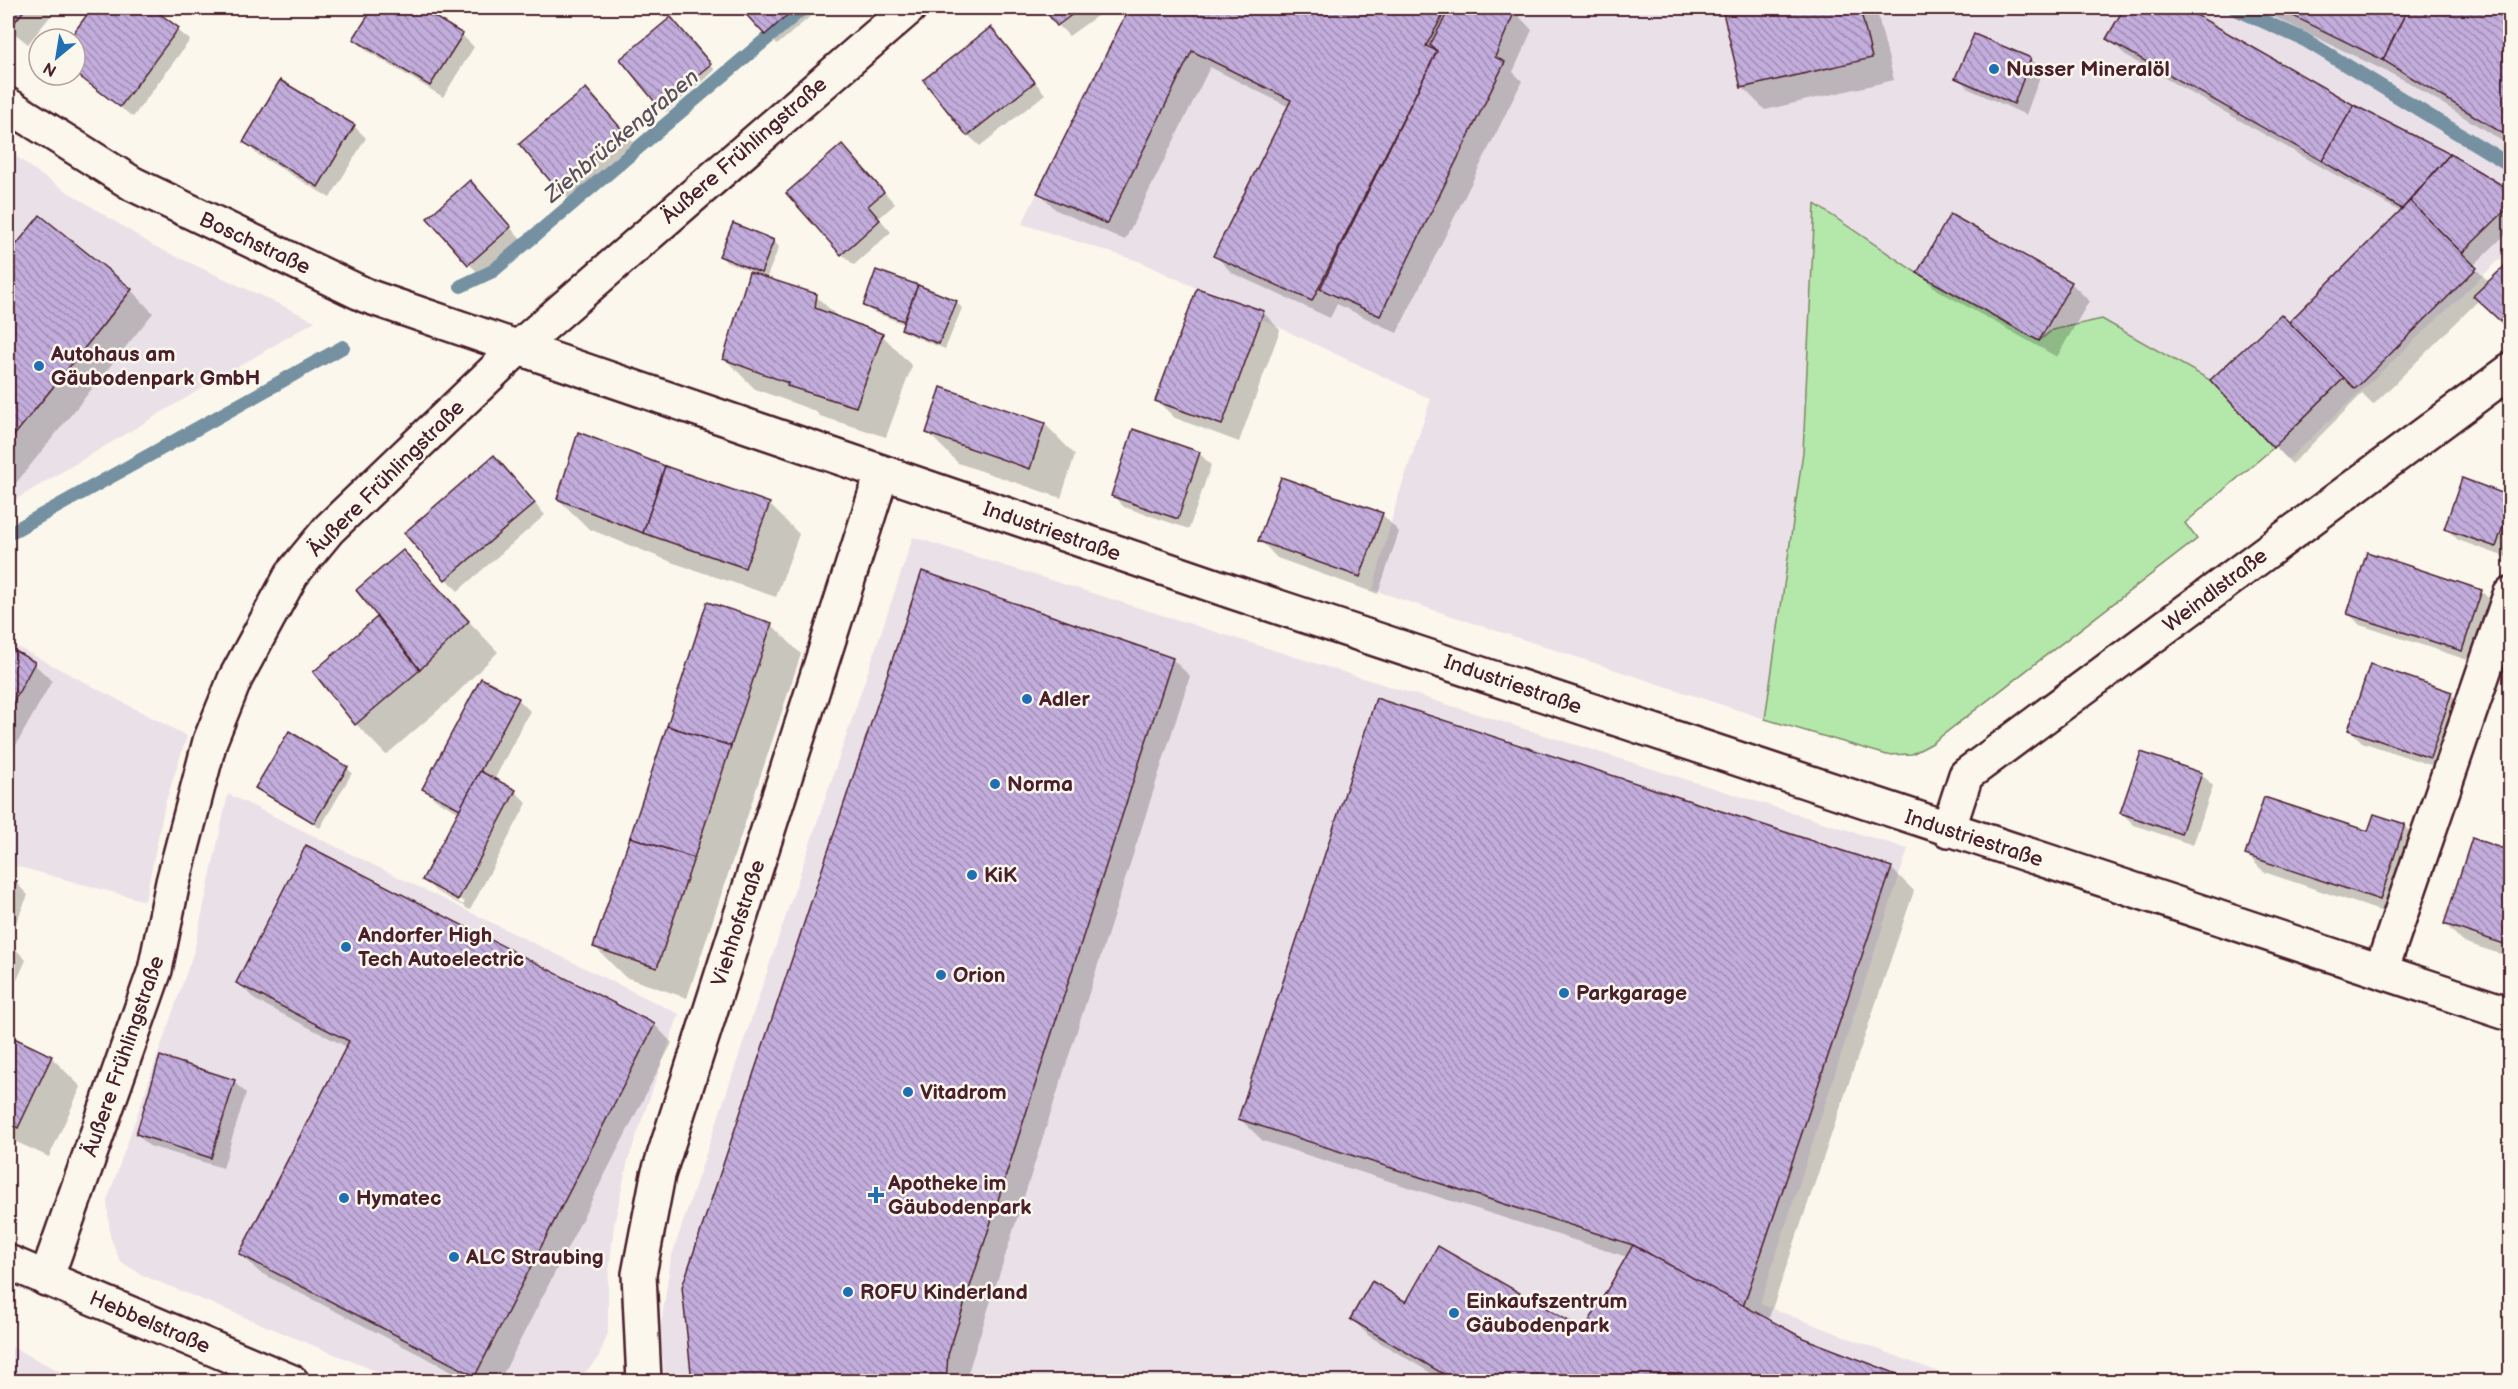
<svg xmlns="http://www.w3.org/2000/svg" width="2518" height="1389" viewBox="0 0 2518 1389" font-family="'Balsamiq Sans',sans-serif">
  <defs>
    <pattern id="building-back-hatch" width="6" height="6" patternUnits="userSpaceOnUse" patternTransform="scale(1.5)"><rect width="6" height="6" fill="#c3addd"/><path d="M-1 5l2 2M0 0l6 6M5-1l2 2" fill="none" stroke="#a08cb3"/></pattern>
  </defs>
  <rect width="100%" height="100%" fill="#fbf7ec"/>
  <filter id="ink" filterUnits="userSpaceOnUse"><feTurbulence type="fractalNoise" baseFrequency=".0167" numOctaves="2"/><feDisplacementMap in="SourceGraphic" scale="12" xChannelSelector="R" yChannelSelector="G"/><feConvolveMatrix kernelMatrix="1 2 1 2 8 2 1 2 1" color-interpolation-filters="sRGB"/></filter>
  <g filter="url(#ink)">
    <g fill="#eae1e8">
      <polygon points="1129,8 2510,8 2510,250 2288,460 2210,380 2102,319 2052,330 2039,341 1917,273 1815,204 1803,452 1765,719 1373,590 1397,500 1431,399 1141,262 1022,224"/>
      <polygon points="8,150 38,173 154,246 315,321 8,504"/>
      <polygon points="913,537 1908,849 1760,1304 1962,1381 665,1382 660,1332 671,1258"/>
      <polygon points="8,642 187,736 165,804 145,901 8,864"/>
      <polygon points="228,794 679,1014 628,1160 614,1225 608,1282 608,1333 598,1359 577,1381 400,1381 142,1275 120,1261 110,1236 107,1201 194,951"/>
      <polygon points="8,1345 79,1381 8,1381"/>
    </g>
    <polygon fill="#b4e8aa" stroke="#7f846a" stroke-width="1.5" points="1815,204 1917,273 2039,341 2052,330 2102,319 2210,380 2273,448 2185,523 2197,539 1931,744 1912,754 1887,755 1765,719 1803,452"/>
    <g fill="#0003" fill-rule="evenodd">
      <polygon points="8,8 57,8 28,44 8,28"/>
      <polygon points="94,8 150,8 190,40 133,117 75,74 75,39 71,39"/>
      <polygon points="375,8 417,8 462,35 474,47 443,97 367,51 355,39"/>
      <polygon points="742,8 820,8 777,45"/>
      <polygon points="1083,8 1108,8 1069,36 1059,26"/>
      <polygon points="1131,8 1504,8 1515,12 1532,30 1513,72 1522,81 1397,333 1337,304 1330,318 1232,273 1215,255 1289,107 1210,67 1125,240 1056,210 1039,192"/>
      <polygon points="1723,8 1876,8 1894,80 1765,110 1742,87"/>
      <polygon points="2126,8 2181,8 2354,106 2450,155 2510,192 2510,230 2473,266 2490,283 2510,263 2510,329 2479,300 2373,405 2362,394 2292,464 2212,380 2289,325 2401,212 2126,56 2108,38"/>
      <polygon points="2256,8 2510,8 2510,146 2408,82"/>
      <polygon points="676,24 715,70 666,112 622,59"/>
      <polygon points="991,29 1045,94 980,146 968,135"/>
      <polygon points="1975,36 2031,59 2042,71 2026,115 1969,89 1957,77"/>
      <polygon points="586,90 636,145 571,201 559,189"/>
      <polygon points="354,126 366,138 330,198 257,154 245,142"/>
      <polygon points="854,158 895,204 879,218 891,232 854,265 842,254"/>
      <polygon points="482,194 521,240 481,275 469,264"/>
      <polygon points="40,217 131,290 153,313 8,493 8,257"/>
      <polygon points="774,241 779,247 766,279 816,296 840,319 882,335 912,366 886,437 820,416 815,411 755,389 725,359 751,271 726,262 721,256"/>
      <polygon points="877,272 956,302 962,308 945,349 908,334 903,328 904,324 871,311 865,306"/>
      <polygon points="1919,273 2071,283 2089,301 2057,357 1937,290"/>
      <polygon points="1263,312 1280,330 1239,442 1175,418 1157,401"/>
      <polygon points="942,389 1045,424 1075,455 1061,498 958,463 927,432"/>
      <polygon points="1134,431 1200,454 1211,465 1189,529 1124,507 1112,495"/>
      <polygon points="579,434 769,504 799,534 776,597 674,563 589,529 558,499"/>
      <polygon points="494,457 545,515 458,591 446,579"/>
      <polygon points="2463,480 2510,497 2508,558 2458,540 2446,528"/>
      <polygon points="1382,514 1399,532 1378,594 1277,558 1260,540"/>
      <polygon points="403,552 498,652 450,700 386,755 356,724 315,672 379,617"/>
      <polygon points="2481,591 2493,603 2474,662 2360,625 2348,613"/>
      <polygon points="771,624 801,654 687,998 625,977 594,946"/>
      <polygon points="8,649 34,664 52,681 16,745 8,740"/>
      <polygon points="1172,659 1190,676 965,1382 695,1382"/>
      <polygon points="2451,694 2463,706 2442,769 2362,742 2350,730"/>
      <path d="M518,699l12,12 -36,69 21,11 12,12 -57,107 -34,-19 -12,-11 36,-67 -24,-13 -12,-12zM436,886l29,16 -2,3 -27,-16z"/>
      <polygon points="347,768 352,773 320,828 257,787"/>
      <polygon points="2202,774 2213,786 2193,845 2134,825 2122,813"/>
      <polygon points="2404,826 2422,843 2398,917 2264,872 2246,854"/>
      <polygon points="2473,840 2510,853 2510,957 2463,942 2445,924"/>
      <polygon points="307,847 655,1025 672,1043 499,1382 473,1382 259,1272 241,1254 347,1047 255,1000 238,982"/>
      <polygon points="1891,868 1914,891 1768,1321 1802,1339 1913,1382 1446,1382 1369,1336 1352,1319 1407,1304 1584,1332 1627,1257 1263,1141 1240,1119"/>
      <polygon points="8,879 16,883 28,895 8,941 26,960 8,1000"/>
      <polygon points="8,1037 51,1057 81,1087 49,1157 10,1139 8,1144"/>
      <polygon points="234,1082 246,1093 223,1168 149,1146 137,1134"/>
    </g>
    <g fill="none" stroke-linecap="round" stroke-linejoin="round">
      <g stroke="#7491a1" stroke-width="14">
        <polyline points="2234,8 2305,40 2510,165"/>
        <polyline points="461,286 493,271 803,8"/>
        <polyline points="8,534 343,347"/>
      </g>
    </g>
    <g fill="url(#building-back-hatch)" stroke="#4a1f2b" stroke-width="1.5">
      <polygon points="8,8 26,8 10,28 8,26"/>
      <polygon points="92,8 152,8 179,28 120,107 75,73 75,39 69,39"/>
      <polygon points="373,8 420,8 463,34 430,86 353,39"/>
      <polygon points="740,8 795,8 765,35"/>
      <polygon points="1043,8 1081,8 1057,26"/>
      <polygon points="1129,8 1447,8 1426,46 1437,51 1312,301 1213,256 1291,100 1192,51 1107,224 1037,193"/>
      <polygon points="1450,8 1508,8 1515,11 1495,57 1505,62 1380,316 1320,289 1437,51 1430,45"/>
      <polygon points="1722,8 1860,8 1872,58 1741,88"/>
      <polygon points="2124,8 2184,8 2354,105 2322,161 2106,39"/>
      <polygon points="2277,8 2408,8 2383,60"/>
      <polygon points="2408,8 2510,8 2510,138 2383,60"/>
      <polygon points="671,17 711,64 659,107 620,59"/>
      <polygon points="991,27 1035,82 967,136 923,80"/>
      <polygon points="1974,34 2031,58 2014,104 1955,78"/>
      <polygon points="280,80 355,125 318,187 243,142"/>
      <polygon points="586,88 625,133 558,190 519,144"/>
      <polygon points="2354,105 2450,154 2402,209 2322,161"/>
      <polygon points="842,144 884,192 868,206 880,220 841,255 786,193"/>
      <polygon points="2450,154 2510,190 2510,206 2462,253 2410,201"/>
      <polygon points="470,180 511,227 468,265 427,218"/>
      <polygon points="2410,201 2477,268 2355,389 2289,322"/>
      <polygon points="1950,214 2072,282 2039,341 1917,273"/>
      <polygon points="40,215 132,289 8,443 8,255"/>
      <polygon points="733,223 774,240 761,273 719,256"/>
      <polygon points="2510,261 2510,330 2473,296"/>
      <polygon points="876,270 918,285 904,321 863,306"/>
      <polygon points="749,272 817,294 815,308 883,334 856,407 787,386 788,383 723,359"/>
      <polygon points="918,285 957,301 939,344 901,329"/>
      <polygon points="1197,288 1264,311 1222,425 1155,401"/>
      <polygon points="2281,314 2344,378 2273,448 2210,380"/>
      <polygon points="941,387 1045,423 1030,469 926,433"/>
      <polygon points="1133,429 1200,452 1178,519 1111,496"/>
      <polygon points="578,432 665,466 643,533 557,499"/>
      <polygon points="494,455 535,503 445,580 404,533"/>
      <polygon points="665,466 770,503 745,568 643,533"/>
      <polygon points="1281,477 1383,513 1360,577 1258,541"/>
      <polygon points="2462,478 2510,496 2510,506 2496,547 2444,529"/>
      <polygon points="403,550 469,621 420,670 356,590"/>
      <polygon points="2367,552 2482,590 2462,651 2347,614"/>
      <polygon points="922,571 1173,658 948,1355 946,1382 692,1382 682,1287"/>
      <polygon points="707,602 772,623 731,746 667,726"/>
      <polygon points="377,617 420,670 355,725 313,672"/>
      <polygon points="8,647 35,662 8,712"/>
      <polygon points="2370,664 2452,692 2430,758 2348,730"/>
      <polygon points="481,678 519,698 460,809 422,789"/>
      <polygon points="1376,698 1892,867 1743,1307 1633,1245 1238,1119"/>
      <polygon points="667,726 731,746 694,858 630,837"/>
      <polygon points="289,731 348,767 314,823 255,788"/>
      <polygon points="2141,752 2202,773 2181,834 2120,813"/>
      <polygon points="480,771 516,790 458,900 422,880"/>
      <polygon points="2264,797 2368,831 2374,814 2405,824 2380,900 2245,855"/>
      <polygon points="630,837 694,858 657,968 593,947"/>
      <polygon points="2472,838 2510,851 2510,946 2444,924"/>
      <polygon points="306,845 655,1024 475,1376 239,1254 349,1041 236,983"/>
      <polygon points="8,877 17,881 8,903"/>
      <polygon points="8,1035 52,1056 18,1128 8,1123"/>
      <polygon points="160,1056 235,1080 211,1158 136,1134"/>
      <polygon points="1633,1245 1803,1338 1918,1382 1451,1382 1452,1379 1350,1319 1372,1281 1406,1302 1438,1246 1584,1330"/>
    </g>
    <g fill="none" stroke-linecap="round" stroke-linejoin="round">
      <g stroke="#4a1f2b" stroke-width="38">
        <g id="minor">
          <polyline points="8,105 133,184 367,296 1233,592 2510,1014"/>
          <polyline points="1948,830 1966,775 2510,371"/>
          <polyline points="2381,971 2510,595"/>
          <polyline points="8,1262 292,1382"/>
          <polyline points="46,1279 155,970 173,882 210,741 235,679 292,574 329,529 519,347 909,8"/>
          <polyline points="644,1382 639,1274 658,1175 882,473"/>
        </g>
      </g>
      <use href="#minor" stroke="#fbf7ec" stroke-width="33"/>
    </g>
  </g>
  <g fill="#1f6fb2" stroke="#fbf7ec" stroke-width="2">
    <circle cx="1994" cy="69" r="6"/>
    <circle cx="39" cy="366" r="6"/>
    <circle cx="1027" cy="699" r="6"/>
    <circle cx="995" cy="784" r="6"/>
    <circle cx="972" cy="875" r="6"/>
    <circle cx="346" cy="947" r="6"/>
    <circle cx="941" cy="975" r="6"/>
    <circle cx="1564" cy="993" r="6"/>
    <circle cx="908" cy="1092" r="6"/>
    <path d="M873 1186h6v6h6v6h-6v6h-6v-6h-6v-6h6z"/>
    <circle cx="344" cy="1198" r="6"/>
    <circle cx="454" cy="1257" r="6"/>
    <circle cx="848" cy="1292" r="6"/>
    <circle cx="1454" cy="1313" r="6"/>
  </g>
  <g text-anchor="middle" stroke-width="5" stroke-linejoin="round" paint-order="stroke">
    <g font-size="21" font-weight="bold" fill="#4a1f2b" stroke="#fbf7ec" text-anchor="start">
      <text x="2006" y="76">Nusser Mineralöl</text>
      <text x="51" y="361">Autohaus am<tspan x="51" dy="24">Gäubodenpark GmbH</tspan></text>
      <text x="1039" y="706">Adler</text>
      <text x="1007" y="791">Norma</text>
      <text x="984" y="882">KiK</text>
      <text x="358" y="942">Andorfer High<tspan x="358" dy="24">Tech Autoelectric</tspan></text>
      <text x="953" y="982">Orion</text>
      <text x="1576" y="1000">Parkgarage</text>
      <text x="920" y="1099">Vitadrom</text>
      <text x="888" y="1190">Apotheke im<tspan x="888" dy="24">Gäubodenpark</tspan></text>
      <text x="356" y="1205">Hymatec</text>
      <text x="466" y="1264">ALC Straubing</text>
      <text x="860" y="1299">ROFU Kinderland</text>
      <text x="1466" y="1308">Einkaufszentrum<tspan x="1466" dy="24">Gäubodenpark</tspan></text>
    </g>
    <g font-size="21" fill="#4a1f2b" stroke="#fbf7ec">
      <text transform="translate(744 150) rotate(-41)" y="7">Äußere Frühlingstraße</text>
      <text transform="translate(255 243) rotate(25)" y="7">Boschstraße</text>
      <text transform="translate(386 478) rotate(-45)" y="7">Äußere Frühlingstraße</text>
      <text transform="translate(1052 531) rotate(19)" y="7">Industriestraße</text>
      <text transform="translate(2215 590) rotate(-37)" y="7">Weindlstraße</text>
      <text transform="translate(1513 684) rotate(19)" y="7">Industriestraße</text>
      <text transform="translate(1974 838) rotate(18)" y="7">Industriestraße</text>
      <text transform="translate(738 923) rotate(-72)" y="7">Viehhofstraße</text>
      <text transform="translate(123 1056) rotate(-71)" y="7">Äußere Frühlingstraße</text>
      <text transform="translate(150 1322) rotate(23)" y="7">Hebbelstraße</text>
    </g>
    <g font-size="22" font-style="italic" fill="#5c4e5c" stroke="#fbf7ec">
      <text transform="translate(621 135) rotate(-40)" y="8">Ziehbrückengraben</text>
    </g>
  </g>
  <rect width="2518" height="1389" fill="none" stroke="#fbf7ec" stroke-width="30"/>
  <rect x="15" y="15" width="2488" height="1359" fill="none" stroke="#4a1f2b" stroke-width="2" filter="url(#ink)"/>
  <g transform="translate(57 57) rotate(210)"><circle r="28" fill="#fbf7ec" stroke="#b4a19f" stroke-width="1.5"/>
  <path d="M0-4.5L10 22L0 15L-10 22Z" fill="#1f6fb2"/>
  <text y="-9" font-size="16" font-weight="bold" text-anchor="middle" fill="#4a1f2b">N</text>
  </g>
</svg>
